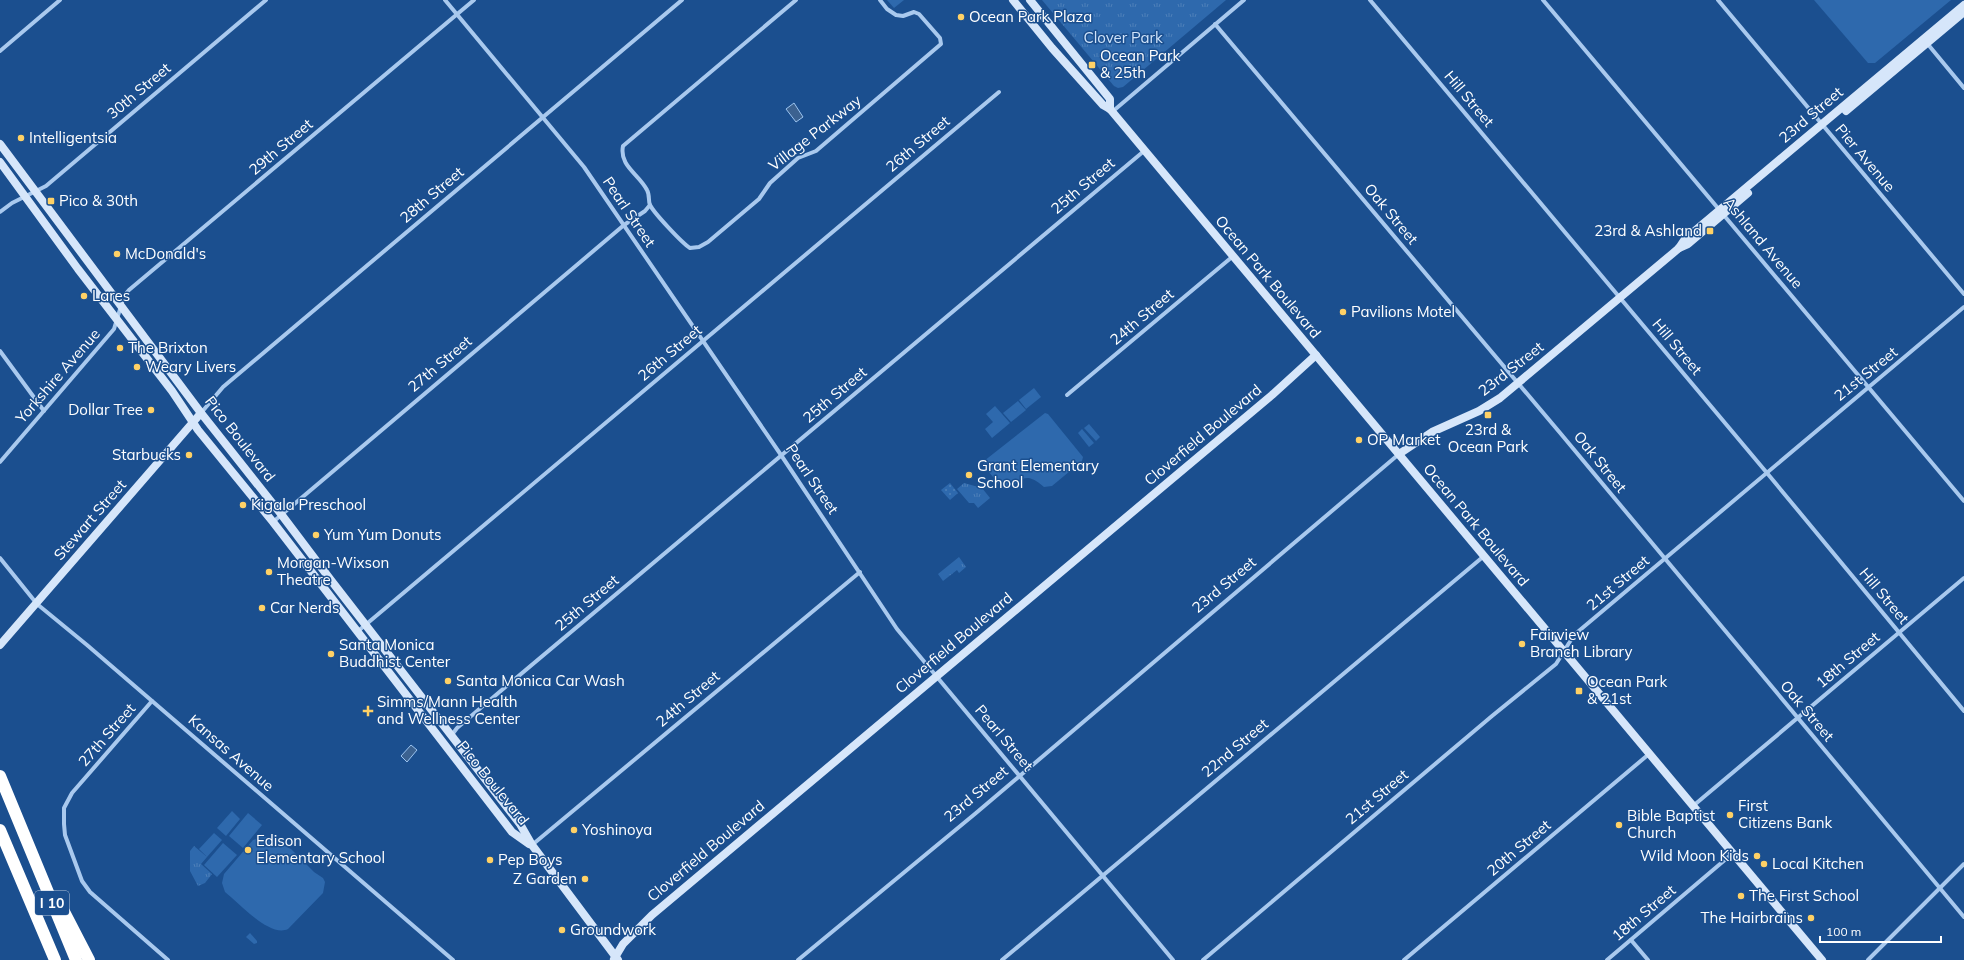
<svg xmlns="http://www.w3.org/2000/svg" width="1964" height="960" viewBox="0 0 1964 960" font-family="Mulish,sans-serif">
  <defs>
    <pattern id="park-tufts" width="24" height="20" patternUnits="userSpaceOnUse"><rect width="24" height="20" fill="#2e69ad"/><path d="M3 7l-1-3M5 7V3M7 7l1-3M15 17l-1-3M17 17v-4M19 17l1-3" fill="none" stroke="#4d80b9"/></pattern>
    <pattern id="garden-dots" width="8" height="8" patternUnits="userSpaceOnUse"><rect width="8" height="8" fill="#2e69ad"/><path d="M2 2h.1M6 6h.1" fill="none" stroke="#4d80b9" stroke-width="1.8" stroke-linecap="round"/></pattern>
  </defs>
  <rect width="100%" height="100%" fill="#1b4f8f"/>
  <g fill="#2e69ad">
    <polygon points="887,0 904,0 894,8"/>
    <polygon points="1814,0 1951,0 1875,63 1868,63"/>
    <polygon points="1034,388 1041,397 1026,409 1019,400"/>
    <polygon points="1018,401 1026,410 1011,422 1003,413"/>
    <polygon points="995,406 1010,423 992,438 985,429 993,422 986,414"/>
    <path d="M1045,413l3,1 35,43 -1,4 -30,25 -8,1c-18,-15 -20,-9 -36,2l-6,-1 -18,-22v-5z"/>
    <polygon points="1089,424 1100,437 1096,441 1084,428"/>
    <polygon points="1082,429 1094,443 1089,447 1078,433"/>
    <polygon points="232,811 240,819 226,836 217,828"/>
    <polygon points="248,813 262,825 243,848 229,836"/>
    <polygon points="214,833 222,840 207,857 199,849"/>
    <path d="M264,836l27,13 23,23 9,6 2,4 -2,11 -35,36c-18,9 -49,-26 -63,-37l-3,-9 2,-9 29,-34z"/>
    <polygon points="223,843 237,855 217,877 204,865"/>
    <polygon points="250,933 257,941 257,943 254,944 246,937"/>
  </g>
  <g fill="url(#park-tufts)">
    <polygon points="1042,0 1226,0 1123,87 1118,88 1114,86"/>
    <polygon points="964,483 982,488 990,498 978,508 974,503 969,503 957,489"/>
    <polygon points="959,557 966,567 959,573 957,570 943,581 938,574"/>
    <polygon points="194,846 207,857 201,864 212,874 205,883 198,886 190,871 190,851"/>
  </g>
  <polygon fill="url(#garden-dots)" points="950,483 958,493 950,500 941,490"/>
  <g fill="#3c6290" stroke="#9cc4f0">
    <polygon points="794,103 803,117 796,122 786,109"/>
    <polygon points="411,745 417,750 407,762 401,756"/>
  </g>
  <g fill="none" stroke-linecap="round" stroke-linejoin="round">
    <g stroke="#a9c9ee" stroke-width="4">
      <polyline points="445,0 584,167 781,455 897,629 1173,960"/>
      <path d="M796,0l-173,146c-4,20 16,28 24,44 3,5 1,11 3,15 4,8 32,38 40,43l9,-1 9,-5 51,-43 11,-16 28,-25 18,-7 125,-107 -1,-6 -21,-24 -5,-2 -11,4 -7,-1 -9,-6 -7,-9"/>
      <polyline points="1370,0 1767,473 1964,711"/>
      <polyline points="1543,0 1964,501"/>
      <polyline points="1718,0 1964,294"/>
      <polyline points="1215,24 1561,434 1964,917"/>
      <polyline points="1926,42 1964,88"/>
      <polyline points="0,51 60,0"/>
      <polyline points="1112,112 1244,0"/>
      <polyline points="0,212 12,203 46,186 266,0"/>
      <polyline points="0,351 44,411"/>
      <polyline points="1067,395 1232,257"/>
      <polyline points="201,413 223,387 682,0"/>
      <polyline points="0,462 114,329 124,296 129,290 474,0"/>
      <polyline points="273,522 578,264 624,225 645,211 650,205"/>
      <polyline points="0,558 37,604 87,645 453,960"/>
      <polyline points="357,632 999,92"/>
      <polyline points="152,701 72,793 64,808 64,824 65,835 82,881 90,892 168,960"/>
      <polyline points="451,736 457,728 490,700 1144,151"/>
      <polyline points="1693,806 1964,578"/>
      <polyline points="532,845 860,572"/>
      <polyline points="1631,940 1648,960"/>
      <polyline points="798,960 976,813 1399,454"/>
      <polyline points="1002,960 1484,556"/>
      <polyline points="1203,960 1492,716 1556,664 1574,635 1964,307"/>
      <polyline points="1404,960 1649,754"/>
      <polyline points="1607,960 1733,853"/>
      <polyline points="1868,960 1964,864"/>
    </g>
    <g stroke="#d6e6fa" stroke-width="8">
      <polyline points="1013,0 1052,48 1103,105 1110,109 1822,960"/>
      <polyline points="1030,0 1110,99 1110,109"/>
      <polyline points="1846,111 1964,12"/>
      <polyline points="0,144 201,413 281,514 330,579 520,824 532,845 618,960"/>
      <polyline points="0,162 78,269 172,391 198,430 273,522 512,832 529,844"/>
      <polyline points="1679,248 1688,244 1748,193"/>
      <polyline points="1399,454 1432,432 1479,411 1500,398 1672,254 1679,248 1685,239 1964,5"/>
      <polyline points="0,645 201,413"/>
      <polyline points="614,959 623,944 652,915 1272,395 1316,355"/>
    </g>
    <g stroke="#fff" stroke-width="12">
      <polyline points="0,776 76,960"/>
      <polyline points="0,830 55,960"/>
      <polyline points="59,902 89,960"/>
    </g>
  </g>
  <g fill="#ffd166" stroke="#1b4f8f" stroke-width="1.5">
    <circle cx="961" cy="17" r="4"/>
    <rect x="1088" y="61" width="8" height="8" rx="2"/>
    <circle cx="21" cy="138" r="4"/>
    <rect x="47" y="197" width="8" height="8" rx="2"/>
    <rect x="1706" y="227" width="8" height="8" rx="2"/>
    <circle cx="117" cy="254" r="4"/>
    <circle cx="84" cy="296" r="4"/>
    <circle cx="1343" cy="312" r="4"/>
    <circle cx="120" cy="348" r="4"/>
    <circle cx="137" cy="367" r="4"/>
    <circle cx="151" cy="410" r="4"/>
    <rect x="1484" y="411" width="8" height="8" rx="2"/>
    <circle cx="1359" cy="440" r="4"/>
    <circle cx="189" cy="455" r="4"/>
    <circle cx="969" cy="475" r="4"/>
    <circle cx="243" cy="505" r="4"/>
    <circle cx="316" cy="535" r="4"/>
    <circle cx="269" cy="572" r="4"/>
    <circle cx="262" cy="608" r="4"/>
    <circle cx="1522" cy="644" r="4"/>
    <circle cx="331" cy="654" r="4"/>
    <circle cx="448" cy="681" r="4"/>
    <rect x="1575" y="687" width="8" height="8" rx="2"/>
    <path d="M366 705h4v4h4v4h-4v4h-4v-4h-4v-4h4z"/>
    <circle cx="1730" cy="815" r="4"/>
    <circle cx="1619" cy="825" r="4"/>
    <circle cx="574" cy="830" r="4"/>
    <circle cx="248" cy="850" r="4"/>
    <circle cx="1757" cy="856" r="4"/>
    <circle cx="490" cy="860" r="4"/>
    <circle cx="1764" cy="864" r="4"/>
    <circle cx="585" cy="879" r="4"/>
    <circle cx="1741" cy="896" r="4"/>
    <circle cx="1811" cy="918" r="4"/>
    <circle cx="562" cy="930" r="4"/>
  </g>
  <g text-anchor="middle" stroke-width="3" stroke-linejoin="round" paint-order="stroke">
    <rect fill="#1b4f8f" stroke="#bbcadd" stroke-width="1" x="35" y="891" width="34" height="24" rx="3"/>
    <g font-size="14" font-weight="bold" fill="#fff">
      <text x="52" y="908">I 10</text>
    </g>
    <g font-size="15" fill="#fff" stroke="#1b4f8f" text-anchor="start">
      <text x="969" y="22">Ocean Park Plaza</text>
      <text x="1100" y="61">Ocean Park<tspan x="1100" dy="17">&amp; 25th</tspan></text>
      <text x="29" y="143">Intelligentsia</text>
      <text x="59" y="206">Pico &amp; 30th</text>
      <text x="1702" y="236" text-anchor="end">23rd &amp; Ashland</text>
      <text x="125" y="259">McDonald's</text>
      <text x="92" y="301">Lares</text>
      <text x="1351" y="317">Pavilions Motel</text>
      <text x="128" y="353">The Brixton</text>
      <text x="145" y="372">Weary Livers</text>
      <text x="143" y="415" text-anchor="end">Dollar Tree</text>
      <text x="1488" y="435" text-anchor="middle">23rd &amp;<tspan x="1488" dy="17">Ocean Park</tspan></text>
      <text x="1367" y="445">OP Market</text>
      <text x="181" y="460" text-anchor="end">Starbucks</text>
      <text x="977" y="471">Grant Elementary<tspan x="977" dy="17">School</tspan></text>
      <text x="251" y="510">Kigala Preschool</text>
      <text x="324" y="540">Yum Yum Donuts</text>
      <text x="277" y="568">Morgan-Wixson<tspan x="277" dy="17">Theatre</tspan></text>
      <text x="270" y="613">Car Nerds</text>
      <text x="1530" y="640">Fairview<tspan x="1530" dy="17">Branch Library</tspan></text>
      <text x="339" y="650">Santa Monica<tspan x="339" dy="17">Buddhist Center</tspan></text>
      <text x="456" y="686">Santa Monica Car Wash</text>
      <text x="1587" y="687">Ocean Park<tspan x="1587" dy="17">&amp; 21st</tspan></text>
      <text x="377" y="707">Simms/Mann Health<tspan x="377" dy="17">and Wellness Center</tspan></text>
      <text x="1738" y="811">First<tspan x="1738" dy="17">Citizens Bank</tspan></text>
      <text x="1627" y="821">Bible Baptist<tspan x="1627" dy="17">Church</tspan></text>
      <text x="582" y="835">Yoshinoya</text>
      <text x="256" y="846">Edison<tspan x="256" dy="17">Elementary School</tspan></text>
      <text x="1749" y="861" text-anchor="end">Wild Moon Kids</text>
      <text x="498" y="865">Pep Boys</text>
      <text x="1772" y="869">Local Kitchen</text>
      <text x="577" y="884" text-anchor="end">Z Garden</text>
      <text x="1749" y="901">The First School</text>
      <text x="1803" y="923" text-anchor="end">The Hairbrains</text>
      <text x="570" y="935">Groundwork</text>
    </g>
    <g font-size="15" fill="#cfe3fa" stroke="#1b4f8f">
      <text x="1123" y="43">Clover Park</text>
    </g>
    <g font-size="15" fill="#fff" stroke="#1b4f8f">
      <text transform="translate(139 91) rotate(-40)" y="5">30th Street</text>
      <text transform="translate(1469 99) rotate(50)" y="5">Hill Street</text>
      <text transform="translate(1811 115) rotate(-40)" y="5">23rd Street</text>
      <text transform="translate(815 133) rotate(-38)" y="5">Village Parkway</text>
      <text transform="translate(918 144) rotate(-40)" y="5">26th Street</text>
      <text transform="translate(281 147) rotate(-40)" y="5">29th Street</text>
      <text transform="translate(1865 158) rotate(50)" y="5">Pier Avenue</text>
      <text transform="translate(1083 186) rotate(-40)" y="5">25th Street</text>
      <text transform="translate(432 195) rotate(-40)" y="5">28th Street</text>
      <text transform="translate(629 212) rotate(56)" y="5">Pearl Street</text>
      <text transform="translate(1391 214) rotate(50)" y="5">Oak Street</text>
      <text transform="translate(1763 243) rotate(50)" y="5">Ashland Avenue</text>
      <text transform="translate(1268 277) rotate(50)" y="5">Ocean Park Boulevard</text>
      <text transform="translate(1142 317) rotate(-40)" y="5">24th Street</text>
      <text transform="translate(1677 347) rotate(50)" y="5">Hill Street</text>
      <text transform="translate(670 353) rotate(-40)" y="5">26th Street</text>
      <text transform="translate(440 364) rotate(-40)" y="5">27th Street</text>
      <text transform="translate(1511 369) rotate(-38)" y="5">23rd Street</text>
      <text transform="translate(1866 374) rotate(-39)" y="5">21st Street</text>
      <text transform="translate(58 376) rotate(-49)" y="5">Yorkshire Avenue</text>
      <text transform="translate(835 395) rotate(-40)" y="5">25th Street</text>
      <text transform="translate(1203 435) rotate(-40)" y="5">Cloverfield Boulevard</text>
      <text transform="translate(240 439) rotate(52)" y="5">Pico Boulevard</text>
      <text transform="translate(1600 462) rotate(51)" y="5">Oak Street</text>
      <text transform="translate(812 479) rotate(56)" y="5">Pearl Street</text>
      <text transform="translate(90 520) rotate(-49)" y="5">Stewart Street</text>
      <text transform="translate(1476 525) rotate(50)" y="5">Ocean Park Boulevard</text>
      <text transform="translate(1618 583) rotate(-40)" y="5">21st Street</text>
      <text transform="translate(1224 585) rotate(-40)" y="5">23rd Street</text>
      <text transform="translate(1884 596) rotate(50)" y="5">Hill Street</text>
      <text transform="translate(587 603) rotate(-40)" y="5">25th Street</text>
      <text transform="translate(954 643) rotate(-40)" y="5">Cloverfield Boulevard</text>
      <text transform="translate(1848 660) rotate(-40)" y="5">18th Street</text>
      <text transform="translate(688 699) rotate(-40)" y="5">24th Street</text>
      <text transform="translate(1807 711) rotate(50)" y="5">Oak Street</text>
      <text transform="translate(107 735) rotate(-49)" y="5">27th Street</text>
      <text transform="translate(1004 738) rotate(50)" y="5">Pearl Street</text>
      <text transform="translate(1235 748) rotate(-40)" y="5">22nd Street</text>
      <text transform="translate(231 753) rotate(41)" y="5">Kansas Avenue</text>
      <text transform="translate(493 783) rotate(51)" y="5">Pico Boulevard</text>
      <text transform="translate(976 794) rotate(-40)" y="5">23rd Street</text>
      <text transform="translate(1377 797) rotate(-40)" y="5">21st Street</text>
      <text transform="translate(1519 848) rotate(-40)" y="5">20th Street</text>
      <text transform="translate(706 851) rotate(-40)" y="5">Cloverfield Boulevard</text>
      <text transform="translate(1644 913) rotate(-40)" y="5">18th Street</text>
    </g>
  </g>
  <path d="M1820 936v6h121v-6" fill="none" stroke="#ffffff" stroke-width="2"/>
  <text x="1826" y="936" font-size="12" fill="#ffffff" stroke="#1b4f8f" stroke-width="3" paint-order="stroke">100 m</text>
</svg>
